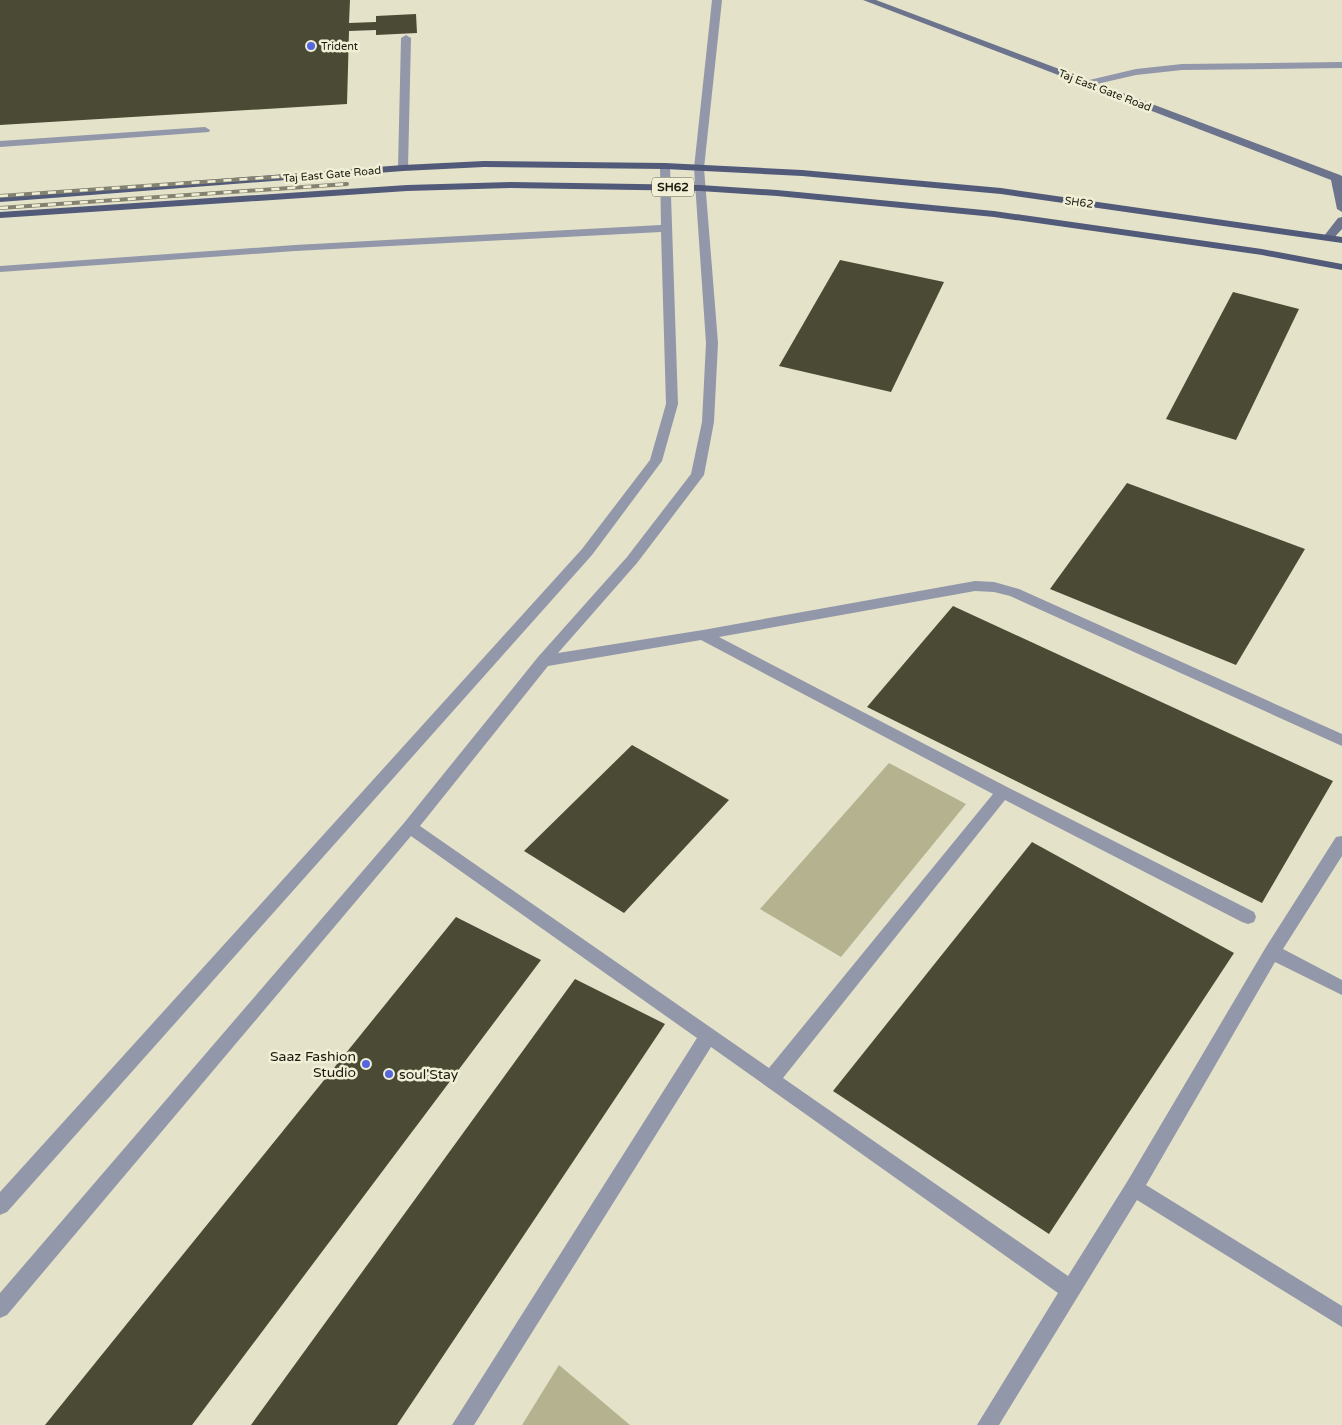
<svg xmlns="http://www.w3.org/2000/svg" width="1342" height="1425" viewBox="0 0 1342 1425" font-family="'Varela Round',sans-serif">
  <rect width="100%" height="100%" fill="#e4e2c9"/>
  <g fill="#b5b38f">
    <polygon points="889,763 966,804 841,957 760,909"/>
    <polygon points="559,1365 630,1425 522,1425"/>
  </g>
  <g fill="#4b4a34">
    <polygon points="0,0 350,0 349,23 376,22 376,16 416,14 417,33 376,35 376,30 349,31 347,104 0,125"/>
    <polygon points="840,260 944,282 891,392 779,366"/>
    <polygon points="1233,292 1299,309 1236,440 1166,419"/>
    <polygon points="1127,483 1305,549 1236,665 1050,589"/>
    <polygon points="953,606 1333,781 1262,903 867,707"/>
    <polygon points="632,745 729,800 624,913 524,851"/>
    <polygon points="1032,842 1234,953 1049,1234 833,1091"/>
    <polygon points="456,917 541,960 192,1425 45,1425"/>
    <polygon points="575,979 665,1024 397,1425 251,1425"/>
  </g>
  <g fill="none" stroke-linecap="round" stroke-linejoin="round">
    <g fill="#9297a9" fill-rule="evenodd">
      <polygon points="406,35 411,38 408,168 403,171 398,168 401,38"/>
      <polygon points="205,127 210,130 209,132 0,147 0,141"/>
    </g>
    <g fill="#9297a9" fill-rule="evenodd">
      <path d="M712,0h10l-18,168 14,175 -4,79 -10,53 -67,88 -79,90 145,-23 272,-49 19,1 25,7 323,145v12l-332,-150 -16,-4 -19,-1 -256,46 290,151 245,124 2,5 -2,5 -6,2 -6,-2 -237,-122 -222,278 285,198 59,-94 139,-235 70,-110 6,-1v20l-59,93 59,31v15l-67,-33 -129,223 196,121v21l-205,-127 -138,225h-22l81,-132 -347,-246 -237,378h-22l245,-387 -286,-202 -404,479 -7,3v-25l404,-470 134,-166 89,-100 64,-83 11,-52 4,-79 -12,-175zM701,640l292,154 -224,274 -349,-242 128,-160z"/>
      <polygon points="1342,62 1342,68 1182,70 1136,75 1088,86 1083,83 1085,81 1136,69 1182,64"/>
      <polygon points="665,163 670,166 678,404 662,461 592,555 7,1212 0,1215 0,1192 582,549 650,460 666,404 661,232 295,251 0,272 0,266 295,245 661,225 660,166"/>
    </g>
    <g fill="#6c748d" fill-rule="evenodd">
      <polygon points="863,0 876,0 1340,175 1342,176 1342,212 1337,209 1331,180"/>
      <polygon points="1342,217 1342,229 1332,240 1324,240 1322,238 1324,236 1338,218"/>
    </g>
    <g fill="#525a79" fill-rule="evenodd">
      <polygon points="484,161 665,163 802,170 1001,188 1342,237 1342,243 1001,194 802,176 665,169 484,167 403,171 0,202 0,196 403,165"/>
      <polygon points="511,182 700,185 777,190 994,211 1262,249 1342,264 1342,270 1262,255 994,217 777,196 700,191 511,188 407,191 0,218 0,212 407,185"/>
    </g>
    <g stroke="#838271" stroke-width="4">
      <g id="rail">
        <polyline points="0,196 348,172"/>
        <polyline points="0,208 347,184"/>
      </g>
    </g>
    <use href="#rail" stroke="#f1f0d6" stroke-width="2.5" stroke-dasharray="8" stroke-linecap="butt"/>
  </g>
  <g fill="#5467dd" stroke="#f1f0d6" stroke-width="2">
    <circle cx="311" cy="46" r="5"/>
    <circle cx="366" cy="1064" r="5"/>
    <circle cx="389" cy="1074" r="5"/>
  </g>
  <g text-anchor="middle" stroke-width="5" stroke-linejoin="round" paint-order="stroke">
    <g font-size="11" fill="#1b1a11" stroke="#f1f0d6" text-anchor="start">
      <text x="321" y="50">Trident</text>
    </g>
    <g font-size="11" fill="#1b1a11" stroke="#f1f0d6">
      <text transform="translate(1105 90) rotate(21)" y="4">Taj East Gate Road</text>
      <text transform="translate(332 174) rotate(-5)" y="4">Taj East Gate Road</text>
      <text transform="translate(1079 202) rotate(8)" y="4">SH62</text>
    </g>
    <rect fill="#f1f0d6" stroke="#5b5a4c" stroke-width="1" x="652" y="177.5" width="42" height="19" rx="4"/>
    <g font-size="12" font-weight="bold" fill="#1b1a11">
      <text x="673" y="191">SH62</text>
    </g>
    <g font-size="14" fill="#1b1a11" stroke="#f1f0d6" text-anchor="end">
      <text x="356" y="1061">Saaz Fashion<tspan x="356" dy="16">Studio</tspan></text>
      <text x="399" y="1079" text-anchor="start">soul'Stay</text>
    </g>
  </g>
</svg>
